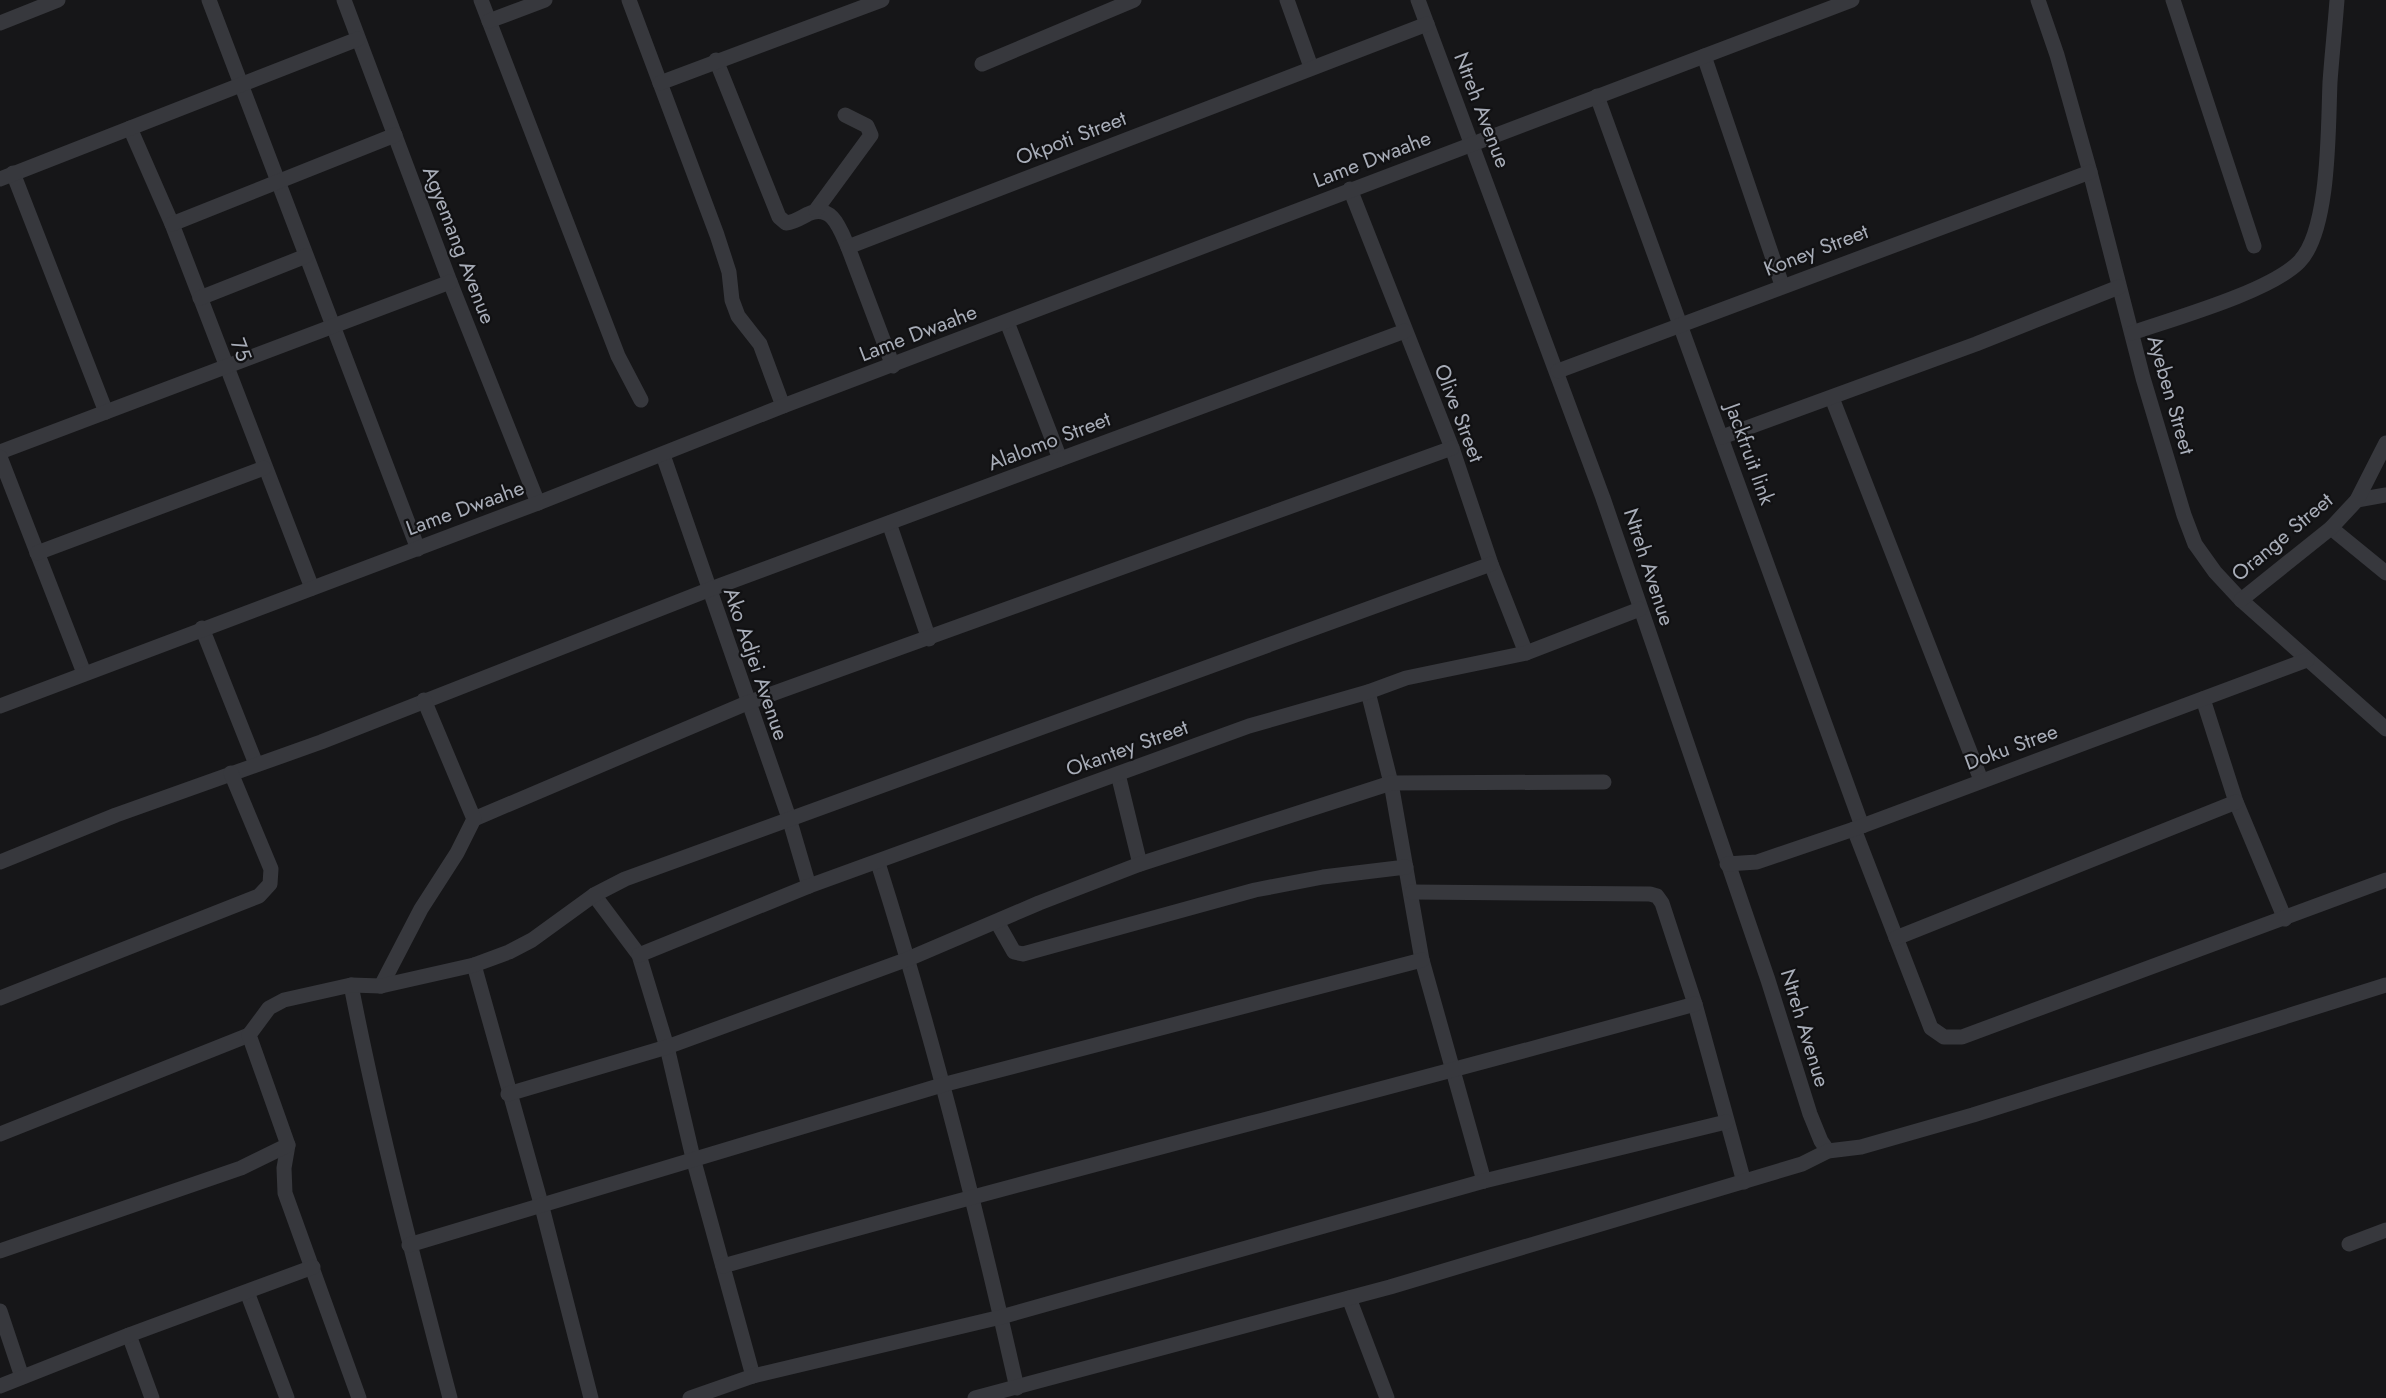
<svg xmlns="http://www.w3.org/2000/svg" width="2386" height="1398" viewBox="0 0 2386 1398" font-family="Jost,sans-serif">
  <rect width="100%" height="100%" fill="#161618"/>
  <g fill="none" stroke-linecap="round" stroke-linejoin="round">
    <g stroke="#37383d" stroke-width="15">
      <polyline points="209,0 418,549"/>
      <polyline points="344,0 450,282 538,503"/>
      <polyline points="481,0 618,356 641,400"/>
      <polyline points="629,0 717,235 729,272 732,300 738,316 760,344 783,406"/>
      <polyline points="1287,0 1311,67"/>
      <polyline points="1418,0 1603,498 1768,980 1810,1114 1821,1141 1828,1151"/>
      <polyline points="2038,0 2057,55 2090,172 2143,378 2184,515 2195,544 2215,572 2241,600 2386,729"/>
      <polyline points="2173,0 2254,246"/>
      <polyline points="489,21 545,0"/>
      <polyline points="0,23 58,0"/>
      <polyline points="1704,56 1782,285"/>
      <path d="M716,60l63,157 7,6c9,-1 14,-5 22,-9 24,-11 32,15 40,33"/>
      <polyline points="982,64 1134,0"/>
      <polyline points="660,83 882,0"/>
      <polyline points="1597,96 1862,826"/>
      <polyline points="130,128 172,224 312,588"/>
      <polyline points="13,173 106,412"/>
      <polyline points="0,179 358,39"/>
      <polyline points="1350,189 1452,448 1491,564 1526,653"/>
      <polyline points="816,210 871,135 867,126 845,115"/>
      <polyline points="172,224 395,135"/>
      <polyline points="200,298 306,256"/>
      <polyline points="1007,322 1060,459"/>
      <path d="M2132,333c43,-15 137,-41 167,-71 31,-31 29,-135 31,-180 2,-28 5,-55 7,-82"/>
      <polyline points="893,366 848,247 1427,24"/>
      <polyline points="1558,371 2090,172"/>
      <polyline points="1832,398 1981,780"/>
      <polyline points="1722,437 1976,344 2119,287"/>
      <polyline points="0,452 450,282"/>
      <polyline points="663,455 789,818 809,886"/>
      <polyline points="0,457 84,673"/>
      <polyline points="2357,500 2386,495"/>
      <polyline points="889,523 929,639"/>
      <polyline points="2331,528 2386,573"/>
      <polyline points="37,553 264,468"/>
      <polyline points="2241,600 2331,528 2357,500 2386,443"/>
      <polyline points="202,628 256,764"/>
      <polyline points="1368,692 1391,783 1422,960 1484,1181"/>
      <polyline points="2203,699 2236,802 2285,919"/>
      <polyline points="0,706 538,503 783,406 1852,0"/>
      <polyline points="1118,774 1140,864"/>
      <polyline points="474,819 747,703 1452,448"/>
      <polyline points="1854,829 1931,1028 1944,1037 1962,1037 2386,880"/>
      <polyline points="0,862 116,815 321,742 708,590 1405,331"/>
      <path d="M878,863c55,173 99,348 139,525"/>
      <polyline points="1727,864 1757,862 1854,829 2307,660"/>
      <polyline points="1412,892 1650,894 1657,896 1662,903 1695,1004 1744,1182"/>
      <polyline points="594,895 639,955 667,1047 693,1158 753,1376"/>
      <polyline points="997,922 1014,952 1023,954 1255,890 1323,877 1406,867"/>
      <polyline points="1896,938 2236,802"/>
      <polyline points="639,955 809,886 1249,726 1368,692 1406,678 1526,653 1640,609"/>
      <polyline points="474,965 542,1207 591,1398"/>
      <path d="M351,985c27,139 63,276 99,413"/>
      <polyline points="381,986 421,909 457,853 474,819 424,700"/>
      <polyline points="0,998 259,896 270,884 271,869 231,773"/>
      <polyline points="508,1094 667,1047 908,959 1039,903 1140,864 1391,783 1604,782"/>
      <polyline points="0,1134 249,1035"/>
      <polyline points="288,1145 284,1168 285,1193 359,1398"/>
      <polyline points="2349,1244 2386,1230"/>
      <polyline points="409,1245 942,1085 1422,960"/>
      <polyline points="0,1251 241,1168 288,1145 249,1035 269,1008 284,1000 351,985 381,986 474,965 509,952 532,940 594,895 625,879 1491,564"/>
      <path d="M723,1266c323,-92 649,-172 972,-262"/>
      <polyline points="247,1292 287,1398"/>
      <polyline points="1349,1298 1387,1398"/>
      <polyline points="0,1311 22,1377"/>
      <polyline points="129,1335 152,1398"/>
      <polyline points="0,1386 129,1335 313,1267"/>
      <polyline points="690,1398 753,1376 1001,1317 1484,1181 1726,1122"/>
      <polyline points="975,1398 1390,1287 1802,1164 1828,1151 1861,1147 1973,1115 2386,985"/>
    </g>
  </g>
  <g text-anchor="middle" stroke-width="4.5" stroke-linejoin="round" paint-order="stroke">
    <g font-size="21" fill="#a8adb8" stroke="#111113">
      <text transform="translate(1482 110) rotate(69)" y="7">Ntreh Avenue</text>
      <text transform="translate(1071 138) rotate(-21)" y="7">Okpoti Street</text>
      <text transform="translate(1372 159) rotate(-21)" y="7">Lame Dwaahe</text>
      <text transform="translate(459 245) rotate(69)" y="7">Agyemang Avenue</text>
      <text transform="translate(1816 250) rotate(-21)" y="7">Koney Street</text>
      <text transform="translate(918 333) rotate(-21)" y="7">Lame Dwaahe</text>
      <text transform="translate(241 350) rotate(69)" y="7">75</text>
      <text transform="translate(2171 395) rotate(74)" y="7">Ayeben Street</text>
      <text transform="translate(1459 413) rotate(69)" y="7">Olive Street</text>
      <text transform="translate(1049 441) rotate(-21)" y="7">Alalomo Street</text>
      <text transform="translate(1750 454) rotate(70)" y="7">Jackfruit link</text>
      <text transform="translate(465 508) rotate(-20)" y="7">Lame Dwaahe</text>
      <text transform="translate(2282 537) rotate(-40)" y="7">Orange Street</text>
      <text transform="translate(1649 567) rotate(72)" y="7">Ntreh Avenue</text>
      <text transform="translate(756 664) rotate(71)" y="7">Ako Adjei Avenue</text>
      <text transform="translate(2011 747) rotate(-20)" y="7">Doku Stree</text>
      <text transform="translate(1127 748) rotate(-20)" y="7">Okantey Street</text>
      <text transform="translate(1805 1028) rotate(73)" y="7">Ntreh Avenue</text>
    </g>
  </g>
</svg>
